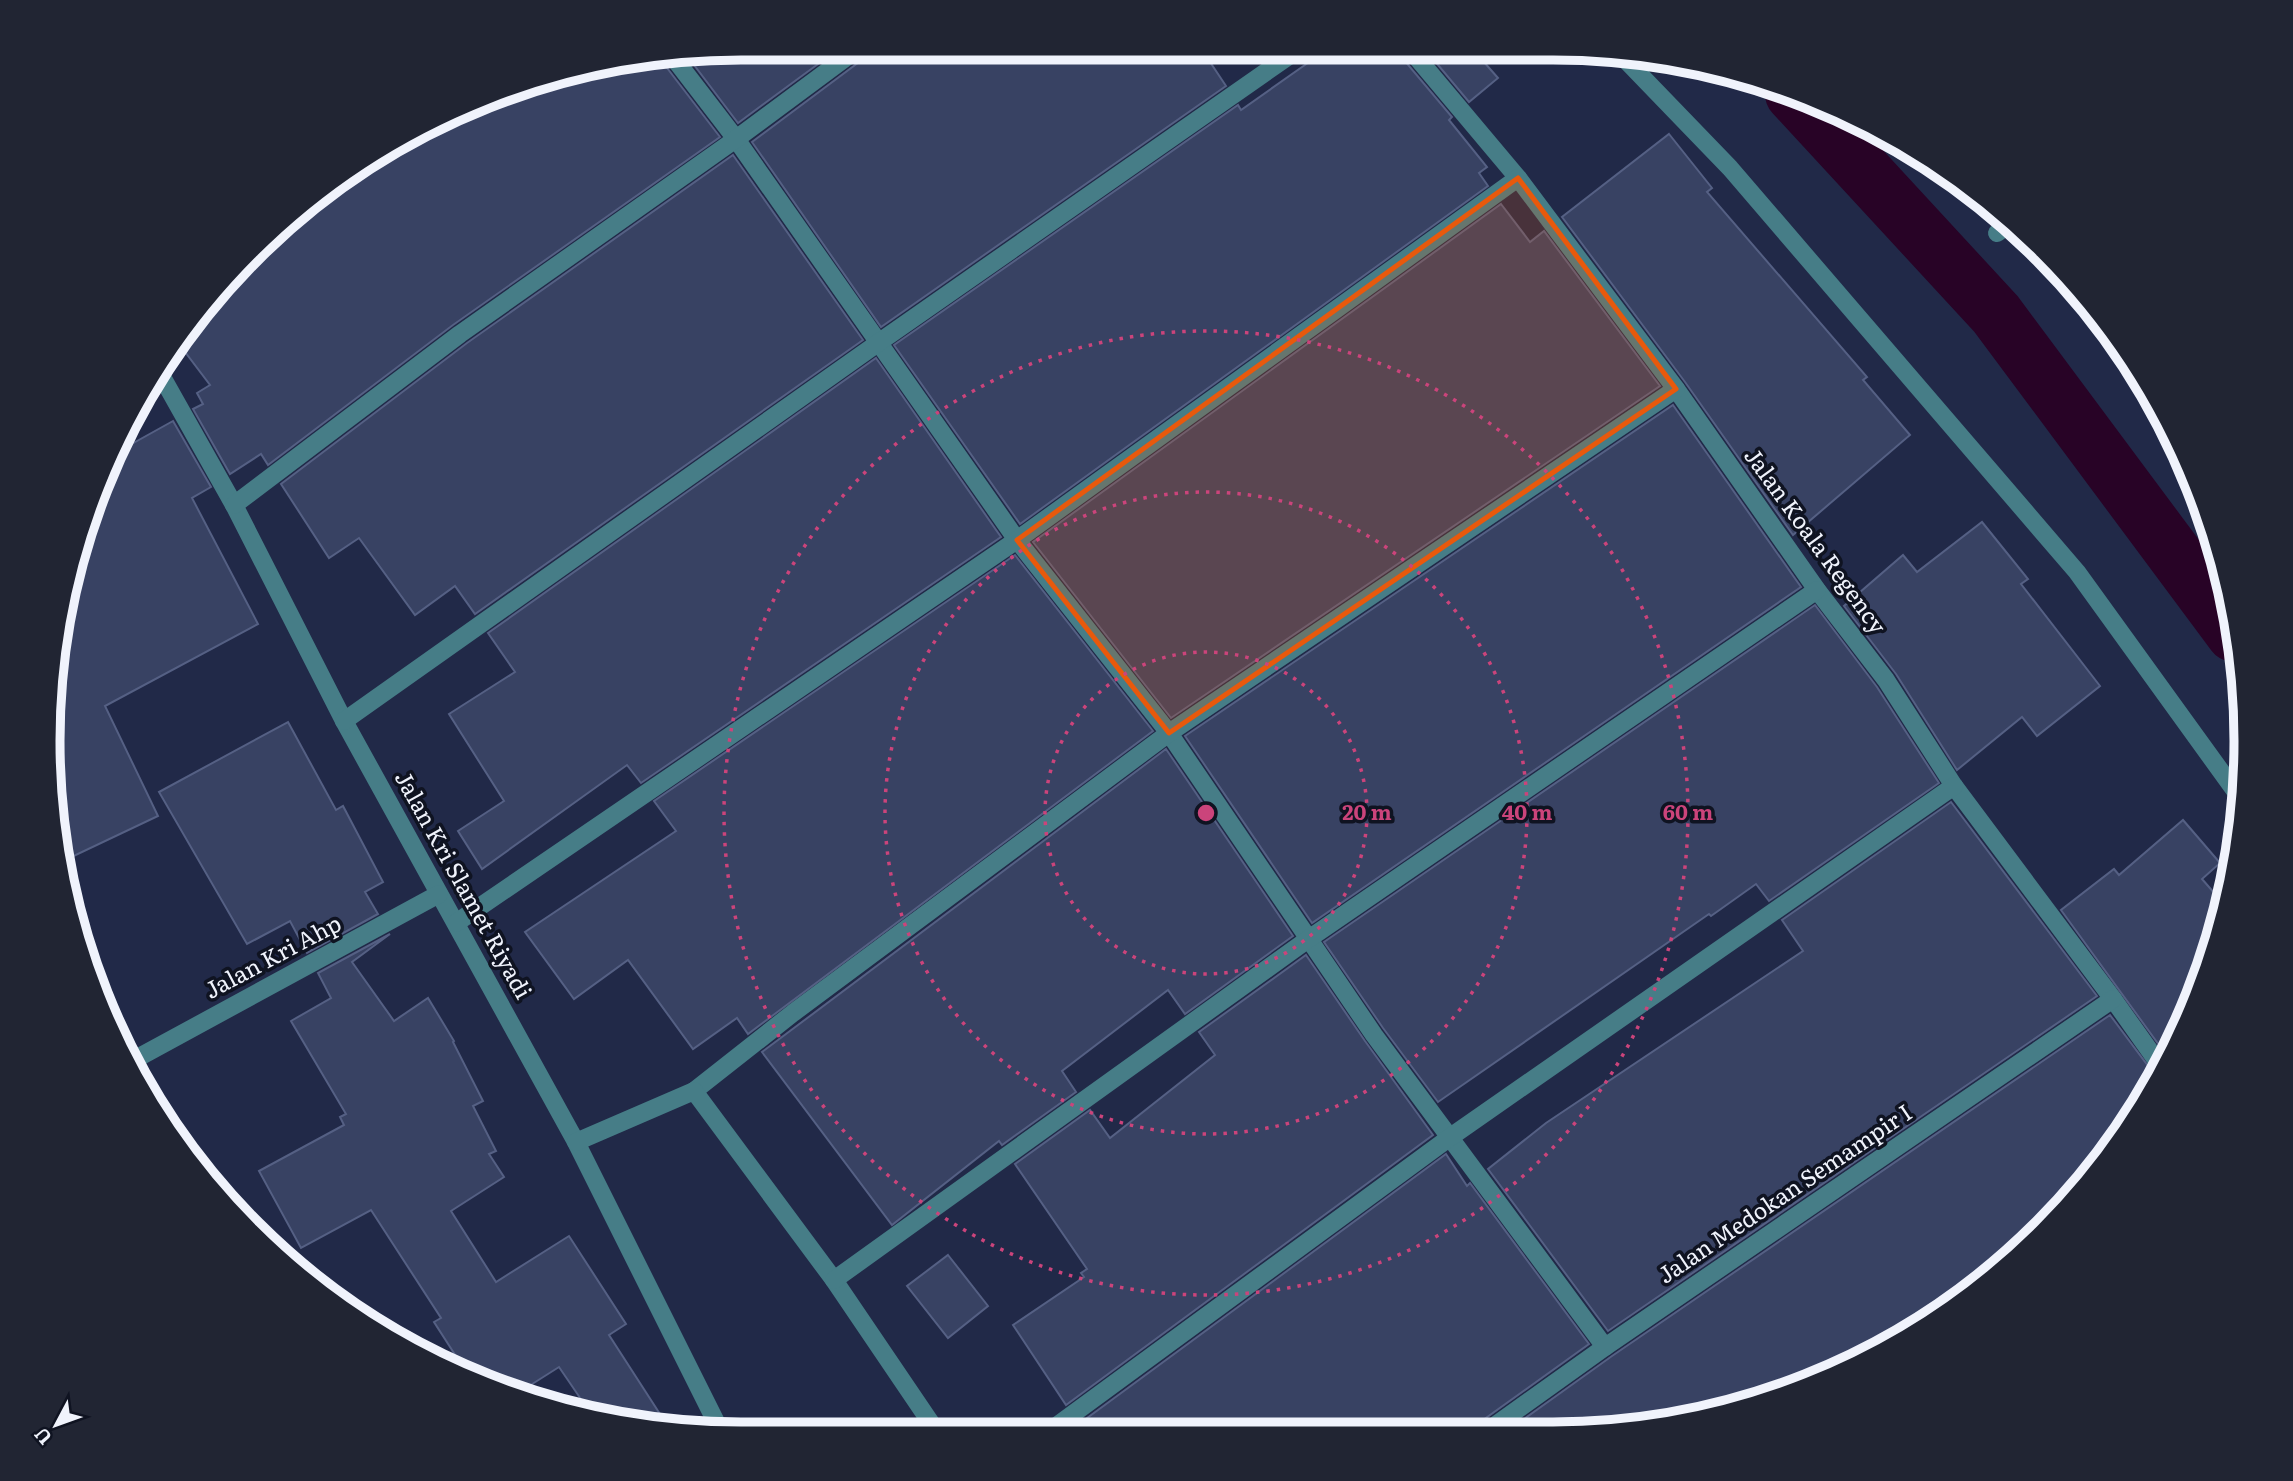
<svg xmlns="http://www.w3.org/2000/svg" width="2293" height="1481" viewBox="0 0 2293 1481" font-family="Literata,serif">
  <rect width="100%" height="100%" fill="#212948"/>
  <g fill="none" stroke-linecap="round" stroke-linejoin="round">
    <polyline stroke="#280326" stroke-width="56" points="1793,94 1996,314 2234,634"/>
  </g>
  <g fill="#384263" stroke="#556084" stroke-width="2">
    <polygon points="650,53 659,53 661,60 720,137 453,325 268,465 261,454 230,474 193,409 203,404 197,393 210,385 176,340 190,319 251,250 355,164 397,144 518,84"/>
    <polygon points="685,53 833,53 738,123"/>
    <polygon points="863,53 1204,53 1226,86 881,327 752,142 859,62"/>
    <polygon points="1322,53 1402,53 1404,60 1452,117 1449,120 1487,167 1479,173 1488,186 1020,524 894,345 1238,105 1241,110"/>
    <polygon points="1428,53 1476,53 1498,78 1469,102"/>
    <polygon points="1669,134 1712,188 1707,192 1867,377 1863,380 1910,435 1793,535 1685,382 1562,217"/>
    <polygon points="733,155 863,340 475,614 455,586 415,615 359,538 329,558 281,484 467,343"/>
    <polygon points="1501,204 1530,242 1544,231 1660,386 1171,718 1033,542"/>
    <polygon points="876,358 1001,537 641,783 627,765 482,869 458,831 504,801 449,714 515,672 488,633"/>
    <polygon points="1673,405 1801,587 1312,923 1185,736"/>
    <polygon points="173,421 211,487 192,498 258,624 105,706 158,816 61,862 49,786 49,696 84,517 112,455"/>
    <polygon points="1982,522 2028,579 2021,584 2100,686 2037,736 2022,717 1957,770 1896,674 1844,606 1903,555 1917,572"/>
    <polygon points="1015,555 1153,731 748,1034 737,1018 693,1049 628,960 574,999 525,932 676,831 654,801"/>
    <polygon points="1815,605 1877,687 1939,783 1769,901 1756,884 1711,916 1709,914 1438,1102 1383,1028 1324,942"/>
    <polygon points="288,722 336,810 343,806 383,882 365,892 378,914 307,953 290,921 247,944 159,792"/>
    <polygon points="1166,749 1293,936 1185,1014 1168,990 1062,1071 1076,1092 1002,1145 999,1141 892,1225 762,1052"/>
    <polygon points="1951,802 2097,996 1608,1331 1488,1169 1546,1123 1803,951 1782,920"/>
    <polygon points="2183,820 2220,863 2202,879 2223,903 2209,963 2167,1056 2061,910 2114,869 2119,875"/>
    <polygon points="390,934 352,962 394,1021 428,998 454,1041 453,1042 483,1101 473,1106 496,1151 489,1154 504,1177 451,1211 496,1282 569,1236 626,1324 609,1335 669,1428 650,1428 589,1411 559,1367 518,1393 470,1378 434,1322 441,1318 371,1210 301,1248 259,1171 344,1125 340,1117 346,1114 291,1021 331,998 318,973"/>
    <polygon points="1306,955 1365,1041 1433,1135 1066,1405 1013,1325 1084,1277 1081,1273 1087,1269 1015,1164 1090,1110 1110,1138 1215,1055 1199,1032"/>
    <polygon points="2110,1015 2157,1078 2153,1087 2074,1197 1975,1290 1859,1362 1732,1410 1597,1432 1506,1432 1612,1356"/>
    <polygon points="1446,1154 1467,1186 1470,1183 1589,1344 1479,1423 1475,1432 1083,1430 1079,1424"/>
    <polygon points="948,1255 988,1306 948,1338 907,1286"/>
  </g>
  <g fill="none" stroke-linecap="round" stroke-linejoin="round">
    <g stroke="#467d87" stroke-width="18">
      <polyline points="670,53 736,139 1017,540 1169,733 1374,1035 1605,1347"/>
      <polyline points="1413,53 1518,178 1676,389 1817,590 1886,680 1954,786 2113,999 2162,1068"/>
      <polyline points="1619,53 1730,168 2077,572 2241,799"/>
      <polyline points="1997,233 2012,222"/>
      <polyline points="157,368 234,505 344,721 576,1142 719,1428"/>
      <polyline points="234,505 460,334 736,139 852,53"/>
      <polyline points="344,721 878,343 1293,53"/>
      <polyline points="456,923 1017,540 1518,178"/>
      <polyline points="130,1062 439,894"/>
      <polyline points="694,1091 793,1013 1169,733 1676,389"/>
      <polyline points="576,1142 694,1091 834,1280 935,1429"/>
      <polyline points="834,1280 1307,940 1817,590"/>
      <polyline points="1051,1430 1449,1138 1954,786"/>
      <polyline points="1486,1432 1605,1347 2113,999"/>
    </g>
  </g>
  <path fill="#e8590c" fill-opacity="0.2" stroke="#e8590c" stroke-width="5" stroke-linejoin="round" d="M1518,178l158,211 -507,344 -152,-193z"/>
  <g fill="none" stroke="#cb447b" stroke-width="3.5" stroke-dasharray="3.5 7">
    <circle cx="1206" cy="813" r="161"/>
    <circle cx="1206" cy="813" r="321"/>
    <circle cx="1206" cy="813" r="482"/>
  </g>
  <g text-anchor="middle" stroke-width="7" stroke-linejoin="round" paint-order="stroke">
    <g font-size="23" fill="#f0f3fc" stroke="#0f1321">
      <text transform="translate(1815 541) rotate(54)" y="8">Jalan Koala Regency</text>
      <text transform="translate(463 885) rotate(61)" y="8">Jalan Kri Slamet Riyadi</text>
      <text transform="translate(273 957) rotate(-28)" y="8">Jalan Kri Ahp</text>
      <text transform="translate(1785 1194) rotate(-34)" y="8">Jalan Medokan Semampir I</text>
    </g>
  </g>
  <path d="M0 0H2293V1481H0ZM741 60H1553A681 681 0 0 1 2234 741V741A681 681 0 0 1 1553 1422H741A681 681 0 0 1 60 741V741A681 681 0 0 1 741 60Z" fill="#212533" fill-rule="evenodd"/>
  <path fill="none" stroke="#f0f3fc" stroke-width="9" d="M741 60H1553A681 681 0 0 1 2234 741V741A681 681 0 0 1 1553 1422H741A681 681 0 0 1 60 741V741A681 681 0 0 1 741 60Z"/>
  <circle cx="1206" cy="813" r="10" fill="#cb447b" stroke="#0f1321" stroke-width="3.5"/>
  <g font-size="21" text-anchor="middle" font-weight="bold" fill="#cb447b" stroke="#0f1321" stroke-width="7" stroke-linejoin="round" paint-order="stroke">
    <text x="1367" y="820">20 m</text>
    <text x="1527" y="820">40 m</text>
    <text x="1688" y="820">60 m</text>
  </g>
  <g transform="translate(56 1425) rotate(229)" stroke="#0f1321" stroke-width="5" paint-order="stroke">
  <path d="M0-5L12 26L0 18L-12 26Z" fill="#f0f3fc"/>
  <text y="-10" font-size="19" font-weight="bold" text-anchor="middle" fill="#f0f3fc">U</text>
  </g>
</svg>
